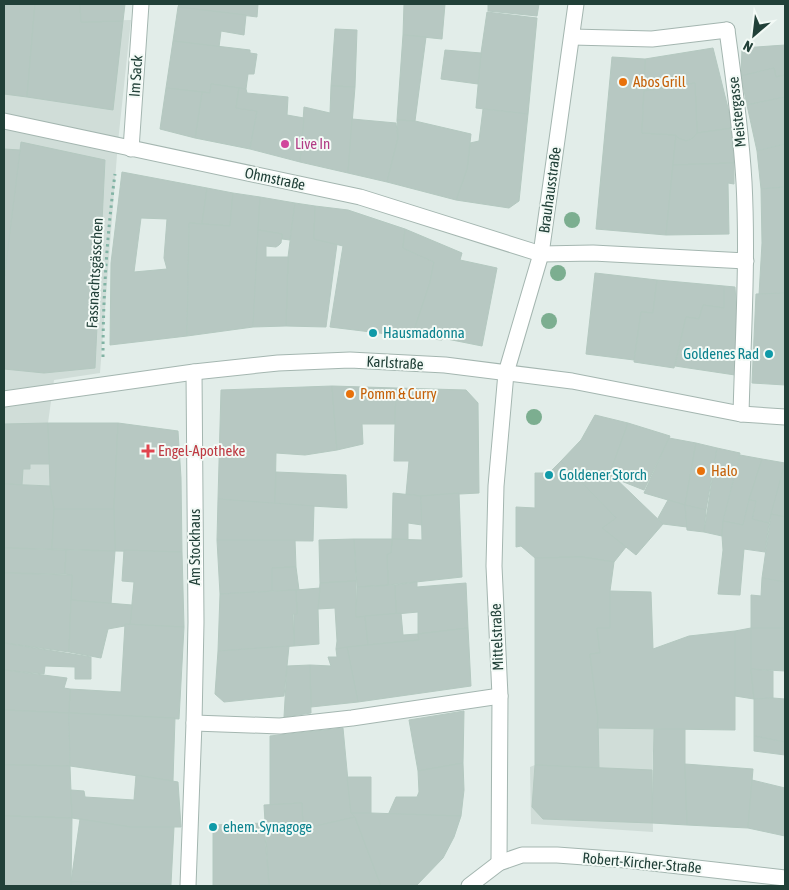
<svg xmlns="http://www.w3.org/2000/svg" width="789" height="890" viewBox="0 0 789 890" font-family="'Asap Condensed',sans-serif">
  <rect width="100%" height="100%" fill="#e2ede9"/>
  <g fill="#d0ddd8">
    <polygon points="4,4 80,4 81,21 131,20 118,142 100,373 54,380 48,423 50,486 4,484"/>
    <polygon points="597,728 654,729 652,770 653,832 531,824 530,767 535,765 599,769"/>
  </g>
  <g fill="#b7c8c2" stroke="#b4c8c0" fill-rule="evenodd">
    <polygon points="4,4 35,4 27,97 4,94"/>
    <polygon points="35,4 80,4 81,22 123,21 113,110 27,97"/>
    <polygon points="80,4 125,4 123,21 81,22"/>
    <polygon points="179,4 258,4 257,17 178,7"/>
    <polygon points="404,4 445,4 442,39 403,35"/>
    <polygon points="488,4 539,4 537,16 488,11"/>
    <polygon points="178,7 246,15 244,35 221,31 219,47 173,41"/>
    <polygon points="487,12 537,18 528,114 476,108 481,53"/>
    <polygon points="335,29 357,30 355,87 331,86"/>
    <polygon points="403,35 426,37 415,121 397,120"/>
    <polygon points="173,41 250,50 250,53 257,54 254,74 248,74 246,89 211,84 210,93 166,88"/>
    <polygon points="785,45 785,75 776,77 774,68 741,76 742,48"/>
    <polygon points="713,48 733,128 697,133 695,83 644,91 645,59"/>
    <polygon points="445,50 481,53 478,84 441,79"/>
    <polygon points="612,57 645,59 642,133 676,135 666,235 596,229"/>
    <polygon points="774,68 776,77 785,75 785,97 747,105 741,76"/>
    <polygon points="695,83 697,133 695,137 686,141 678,138 676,135 642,133 644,91"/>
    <polygon points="211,84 239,88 236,108 257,111 250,149 195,138 202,92 210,93"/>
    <polygon points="331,86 355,87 348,173 300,162 304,107 330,113"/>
    <polygon points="166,88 202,92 195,138 160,129"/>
    <polygon points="239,88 246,89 247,93 288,97 287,115 304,118 300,162 250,149 257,111 236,108"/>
    <polygon points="785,97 785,144 757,151 747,105"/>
    <polygon points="483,109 528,114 519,201 509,208 456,200 467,169 470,143 479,141"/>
    <polygon points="352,119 396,123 398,138 387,182 348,173"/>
    <polygon points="397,120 415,121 471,134 467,169 456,200 387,182 398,138"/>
    <polygon points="733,128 734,163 673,165 676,135 678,138 686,141 692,139 697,133"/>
    <polygon points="21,142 105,160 95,368 44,373 4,369 4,280"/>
    <polygon points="785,144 785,187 761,189 757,151"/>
    <polygon points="4,149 20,150 4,280"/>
    <polygon points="734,163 734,184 728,183 729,234 666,235 673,165"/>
    <path d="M122,172l85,16 -5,36 -13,-1 -2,113 -77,9 1,-82zM141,218l26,1 -3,39 3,11 -33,3z"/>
    <polygon points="785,187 785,293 759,295 762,243 761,189"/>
    <polygon points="207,188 233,193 230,226 202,224"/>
    <polygon points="233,193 260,197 253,327 187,336 189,223 230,226"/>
    <polygon points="260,197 295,203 290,240 282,239 282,234 258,230"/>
    <polygon points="295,203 315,206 314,239 337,244 326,327 286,326 288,257"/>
    <polygon points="315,206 348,210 405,229 403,248 434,262 430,282 412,337 330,327 343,246 314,239"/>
    <polygon points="405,229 462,253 460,260 497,268 482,346 442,338 442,340 412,337 430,282 434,262 403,248"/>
    <polygon points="258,230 282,234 281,243 279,245 276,247 266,246 266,257 288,257 286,326 253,327"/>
    <polygon points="595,273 657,280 653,313 641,312 634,360 586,354"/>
    <polygon points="657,280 724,286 724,308 703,305 699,319 686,317 674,368 634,362 641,312 653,313"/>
    <polygon points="724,286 735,287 737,317 735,375 675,366 686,317 699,319 703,305 724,308"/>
    <polygon points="785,293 785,385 752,383 756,294"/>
    <polygon points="332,386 337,450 305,455 276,453 275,504 218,499 221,390"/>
    <polygon points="332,386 396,388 395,424 362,424 363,444 337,450"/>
    <polygon points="396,388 466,390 478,403 479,493 421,496 406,494 409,461 394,461"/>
    <polygon points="595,415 628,423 610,473 663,524 636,555 602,528 616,518 561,461 581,440"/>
    <polygon points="48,423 50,464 30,464 30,469 23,469 22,485 4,484 4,424"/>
    <polygon points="48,423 118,423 114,509 54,509 50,486"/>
    <polygon points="118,423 178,431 181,478 182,552 115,551 114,509"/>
    <polygon points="628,423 670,436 644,490 616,479 610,473"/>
    <polygon points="669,438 696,443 685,505 644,493"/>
    <polygon points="696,443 717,448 706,510 685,505"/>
    <polygon points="717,448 740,453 723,521 722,536 704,532"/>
    <polygon points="740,455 762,459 749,500 743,525 723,521"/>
    <polygon points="762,459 785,463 769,523 752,519 756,501 749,500"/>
    <polygon points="561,461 616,518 602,528 626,547 614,562 582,557 535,558 521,546 516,547 516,507 535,508 535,473 549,473"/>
    <polygon points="785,463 785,517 771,514"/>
    <polygon points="276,472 346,475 347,508 275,504"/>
    <polygon points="4,484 50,486 54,509 52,549 4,548"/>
    <polygon points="393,493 421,496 422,525 408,523 408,540 392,539"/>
    <polygon points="459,493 462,577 388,585 387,554 391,553 392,539 422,540 421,496"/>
    <polygon points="218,499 314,506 313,541 217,540"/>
    <polygon points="668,500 685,505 687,527 663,524 658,518"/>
    <polygon points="749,500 756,501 752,519 769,523 765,552 744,549 740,595 718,594 723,550 722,536 723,521 743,525"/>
    <polygon points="685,505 706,510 704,532 687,530"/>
    <polygon points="54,509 114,509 115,551 52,549"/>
    <polygon points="771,514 785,517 785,582 762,578"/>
    <polygon points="354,539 392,539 391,553 387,554 388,585 357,587"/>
    <polygon points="354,539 356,581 320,583 319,540"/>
    <polygon points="217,540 295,540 296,567 272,568 272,591 220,594"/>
    <polygon points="4,548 66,550 65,574 4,573"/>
    <polygon points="66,550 115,551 111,604 71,600 72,575 65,574"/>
    <polygon points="124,550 182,552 184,627 130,625 134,582 122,581"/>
    <polygon points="582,557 614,562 610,591 610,628 597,628 600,653 590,654 598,718 599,769 535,765 535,558"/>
    <polygon points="296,567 299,590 272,591 272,568"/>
    <polygon points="4,573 72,575 69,652 4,643"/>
    <polygon points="762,578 785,582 785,628 751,628 751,595 761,596"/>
    <polygon points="356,581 356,617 365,616 368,645 336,649 337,641 335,608 318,609 320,583"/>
    <polygon points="417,582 417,587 466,583 468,628 418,634 418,612 396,614 395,585"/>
    <polygon points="395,585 396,614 356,617 357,587"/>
    <polygon points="320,588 318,609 319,644 294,646 294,614 297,614 296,590"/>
    <polygon points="296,590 297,614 293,614 294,646 218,651 220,594"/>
    <polygon points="610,591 651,592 653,649 689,636 735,631 735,730 597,728 598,718 590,654 600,653 597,628 610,628"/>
    <polygon points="71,600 132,605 130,625 108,629 101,658 69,652"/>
    <polygon points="401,613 403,635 418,634 419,640 368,645 365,616"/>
    <polygon points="125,624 184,627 179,719 69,713 70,689 121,692"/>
    <polygon points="468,628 471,686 358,702 347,647 419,640 418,634"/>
    <polygon points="751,628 751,669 754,699 735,696 735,631"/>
    <polygon points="751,628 785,628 785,671 751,669"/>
    <polygon points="4,643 91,657 91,679 75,679 75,667 45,666 44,674 4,670"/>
    <polygon points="289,646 284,696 224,702 215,694 218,651"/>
    <polygon points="347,647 358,702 311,707 310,665 331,666 328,657 337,657 336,649"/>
    <polygon points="310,665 311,713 284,717 287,666"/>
    <polygon points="751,669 773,671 773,698 754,699"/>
    <polygon points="4,670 67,678 64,688 70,689 69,713 4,710"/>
    <polygon points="773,698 785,699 785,742 754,736 754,699"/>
    <polygon points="4,710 69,713 70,766 4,765"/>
    <polygon points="464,711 463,763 418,771 409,720"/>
    <polygon points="69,713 175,718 173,781 70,766"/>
    <polygon points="343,728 351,813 355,817 303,829 302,803 270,805 270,736"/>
    <polygon points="654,729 685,729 685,764 687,825 652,823"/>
    <polygon points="754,736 785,742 785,755 754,751"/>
    <polygon points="463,763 464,790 461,816 388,815 396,797 417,797 419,792 418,771"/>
    <polygon points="685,764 753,769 748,828 687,825"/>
    <polygon points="4,765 70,766 72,818 4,816"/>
    <polygon points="535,765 652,770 652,823 543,819 532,807"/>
    <polygon points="136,775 178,782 181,827 130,827 72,818 71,790 84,791 85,797 134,800"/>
    <polygon points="347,777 371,777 371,813 351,813"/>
    <polygon points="752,780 785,788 785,836 748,828"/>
    <polygon points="302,803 303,829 355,817 381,886 269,886 264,805"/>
    <polygon points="351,813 371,813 461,816 454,837 443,858 416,886 381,886 355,817"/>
    <polygon points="4,816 72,818 71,886 4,886"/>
    <polygon points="80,819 130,827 174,827 171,884 71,882"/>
    <polygon points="264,823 269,885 213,886 213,825"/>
    <polygon points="71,882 171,884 171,886 71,886"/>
  </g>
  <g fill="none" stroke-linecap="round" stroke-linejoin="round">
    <g stroke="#a4b6b0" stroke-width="17">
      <g id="service">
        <polyline points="572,37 652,39 727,30"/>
        <polyline points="194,723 280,726 352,718 500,696"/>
        <polyline points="188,886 194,723 196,622 194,372"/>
      </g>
    </g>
    <g stroke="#a4b6b0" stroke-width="17">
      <g id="pedestrian">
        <path d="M727,30c7,50 14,101 17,152 4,77 -1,155 -3,232"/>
        <polyline points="541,254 593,253 746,261"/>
        <polyline points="4,399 194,372 278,363 350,360 445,365 572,381 741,414 785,417"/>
      </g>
    </g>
    <g stroke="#a4b6b0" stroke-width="17">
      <g id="minor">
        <polyline points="4,121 360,197 541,254"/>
        <polyline points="131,149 141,4"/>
        <polyline points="499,863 500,696 494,566 496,486 506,373 541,254 576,4"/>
        <polyline points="469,886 499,863 522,855 557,855 626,860 785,878"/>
      </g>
    </g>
    <path stroke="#81b3a4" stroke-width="3" stroke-dasharray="2.5 4" stroke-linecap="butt" d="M103,357c0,-62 4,-122 12,-183"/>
    <use href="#service" stroke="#fff" stroke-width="15"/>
    <use href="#pedestrian" stroke="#fff" stroke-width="15"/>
    <use href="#minor" stroke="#fff" stroke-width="15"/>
  </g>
  <g fill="#7cae90">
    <circle cx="572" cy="220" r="8"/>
    <circle cx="558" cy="273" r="8"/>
    <circle cx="549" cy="321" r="8"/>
    <circle cx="534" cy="417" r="8"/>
  </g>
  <g fill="#e8710a" stroke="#f3faf6" stroke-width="2">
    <circle cx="623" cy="82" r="5"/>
    <circle cx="350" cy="394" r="5"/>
    <circle cx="701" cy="471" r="5"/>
  </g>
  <circle fill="#d1479c" stroke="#f3faf6" stroke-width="2" cx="285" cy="144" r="5"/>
  <g fill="#0f9aa8" stroke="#f3faf6" stroke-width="2">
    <circle cx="373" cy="333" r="5"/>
    <circle cx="769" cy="354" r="5"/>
    <circle cx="549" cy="475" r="5"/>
    <circle cx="213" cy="827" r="5"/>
  </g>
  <path fill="#e0444e" stroke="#f3faf6" stroke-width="2" d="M145.5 443.5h5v5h5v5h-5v5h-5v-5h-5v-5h5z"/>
  <g text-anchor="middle" stroke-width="4" stroke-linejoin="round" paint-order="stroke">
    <g font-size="15" fill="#214038" stroke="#f3faf6">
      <text transform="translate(136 76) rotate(-86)" y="5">Im Sack</text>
      <text transform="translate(737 112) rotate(-96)" y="5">Meistergasse</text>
      <text transform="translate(275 179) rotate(12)" y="5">Ohmstraße</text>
      <text transform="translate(550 190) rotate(-82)" y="5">Brauhausstraße</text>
      <text transform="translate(95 273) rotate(-87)" y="5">Fassnachtsgässchen</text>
      <text transform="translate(395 363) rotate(3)" y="5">Karlstraße</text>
      <text transform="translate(195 547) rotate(-90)" y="5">Am Stockhaus</text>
      <text transform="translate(497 637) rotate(-92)" y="5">Mittelstraße</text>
      <text transform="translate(642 863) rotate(5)" y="5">Robert-Kircher-Straße</text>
    </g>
    <g font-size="15" fill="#c56008" stroke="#f3faf6" text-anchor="start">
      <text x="633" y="87">Abos Grill</text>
      <text x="360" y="399">Pomm &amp; Curry</text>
      <text x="711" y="476">Halo</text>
    </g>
    <g font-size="15" fill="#b23c85" stroke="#f3faf6" text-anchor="start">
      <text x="295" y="149">Live In</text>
    </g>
    <g font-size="15" fill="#0d838f" stroke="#f3faf6" text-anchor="start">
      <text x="383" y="338">Hausmadonna</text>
      <text x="759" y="359" text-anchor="end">Goldenes Rad</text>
      <text x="559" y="480">Goldener Storch</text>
      <text x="223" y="832">ehem. Synagoge</text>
    </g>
    <g font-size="15" fill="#be3a42" stroke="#f3faf6" text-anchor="start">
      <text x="158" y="456">Engel-Apotheke</text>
    </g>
  </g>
  <rect width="789" height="890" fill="none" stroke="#214038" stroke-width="10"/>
  <g transform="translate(754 35) rotate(208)" stroke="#f3faf6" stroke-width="4" paint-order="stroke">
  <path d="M0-4L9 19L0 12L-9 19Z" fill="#214038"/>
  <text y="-8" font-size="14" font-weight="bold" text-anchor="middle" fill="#214038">N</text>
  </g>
</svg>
